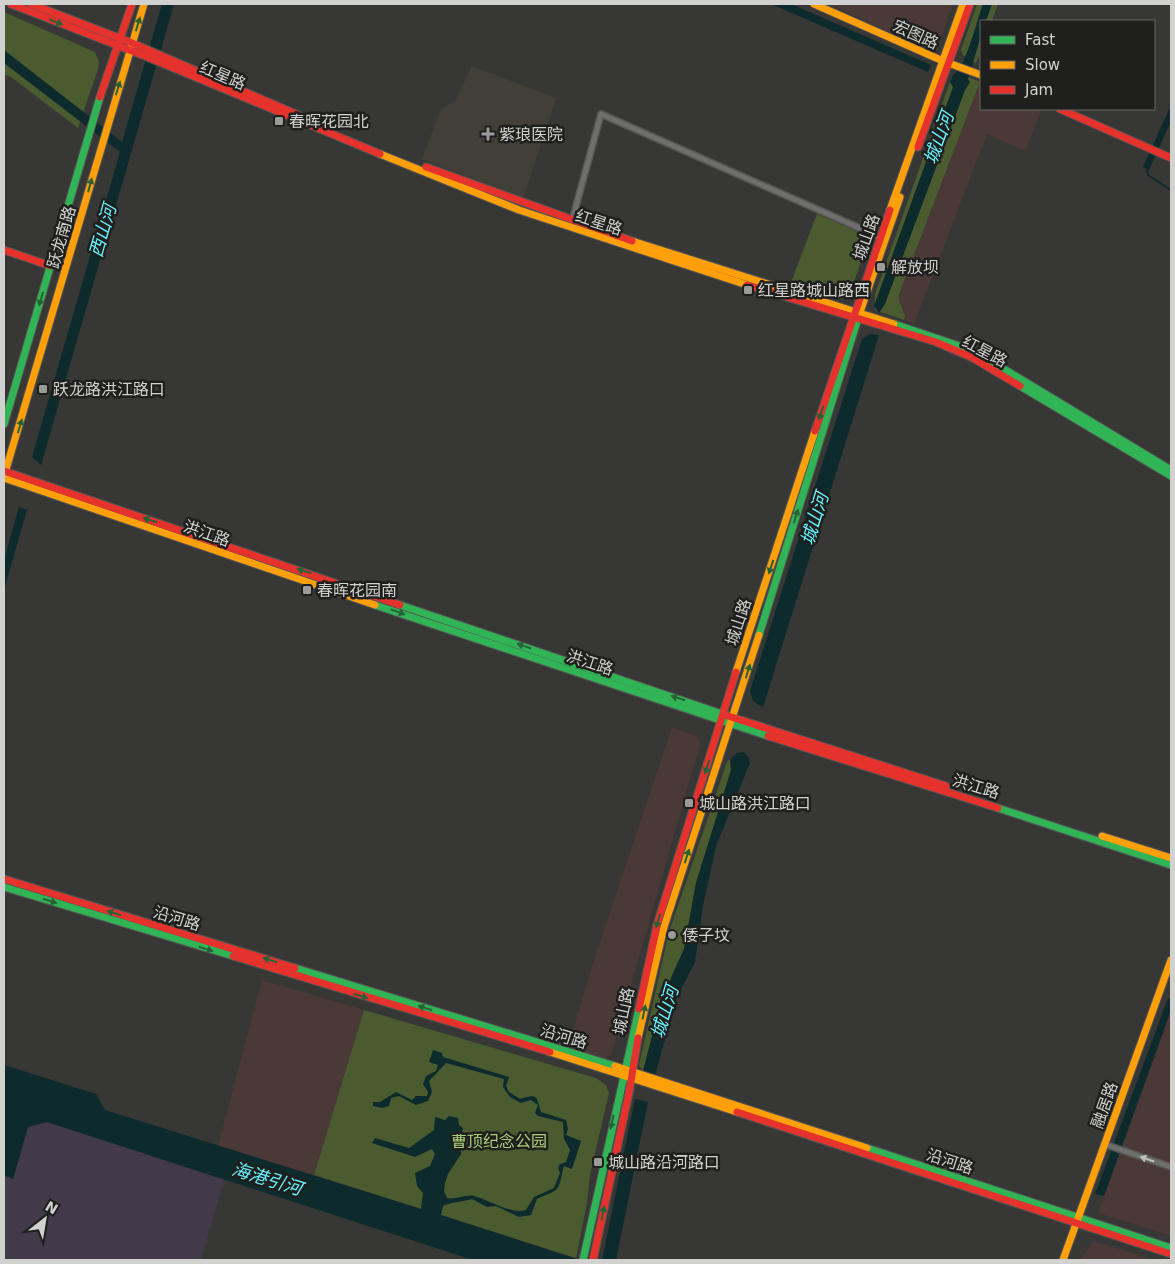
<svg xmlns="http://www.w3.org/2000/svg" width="1175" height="1264" viewBox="0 0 1175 1264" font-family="'DejaVu Sans','Noto Sans SC',sans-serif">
  <rect width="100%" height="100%" fill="#373736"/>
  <g fill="#4b3938">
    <polygon points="828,4 953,4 937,50 933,51"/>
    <polygon points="980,82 981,109 1042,109 1025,151 987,134 914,324 904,320 905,316 898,297"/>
    <polygon points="672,727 696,736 700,742 699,748 611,1055 604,1058 568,1047 595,957"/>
    <polygon points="262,980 364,1010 314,1175 218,1146"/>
    <polygon points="1171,991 1171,1236 1098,1213 1165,1029 1158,1026"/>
    <polygon points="1093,1241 1156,1260 1081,1260"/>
  </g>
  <polygon fill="#423a48" points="47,1122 224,1180 201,1260 4,1260 4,1175 13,1179 28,1127"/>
  <polygon fill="#413f38" points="472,66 556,98 523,198 422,159 441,109 455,101"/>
  <g fill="#4a5b30">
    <polygon points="977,4 998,4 992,21 981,21 981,50 976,63 963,55 961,50"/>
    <polygon points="4,12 95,52 99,62 98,69 78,128 11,77 4,74"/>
    <polygon points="957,72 980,82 898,297 905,316 904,320 875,310 875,294 951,79"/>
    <polygon points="817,214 870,237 851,290 844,299 834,299 790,285"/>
    <polygon points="730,759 731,770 696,883 684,949 662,998 643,1071 639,1065 669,932 727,762"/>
    <polygon points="364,1010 596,1078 606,1085 609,1093 590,1175 587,1203 576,1258 314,1175"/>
  </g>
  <g fill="#0d2a2c">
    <polygon points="162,4 174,4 41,465 32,457 120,152 4,63 4,50 122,142"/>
    <polygon points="771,4 791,4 931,65 928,72"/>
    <path d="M983,4h9l-6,17h-5v15l-13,43 2,3 -5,8 -80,214 -6,9 -5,-7 79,-219 -3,-5 3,-7c13,-8 24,-55 30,-71z"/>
    <polygon points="1171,105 1171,121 1149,170 1143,167"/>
    <polygon points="870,334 879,335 763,707 753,701 750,691 862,339"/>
    <polygon points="19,507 27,510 4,590 4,559"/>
    <polygon points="744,752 749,758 750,763 716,846 703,906 695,962 677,997 655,1075 643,1071 662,998 684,949 696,883 731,770 730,759 737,753"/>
    <polygon points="1171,996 1171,1010 1104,1196 1095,1194 1167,1001"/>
    <path d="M433,1050l9,3 1,4 66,20 -3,9 3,6 11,7c19,-6 16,-2 21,13l25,8 2,9 -2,6 15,6 -9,28 -8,-3c-7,28 -3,22 -27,33l-6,16 -12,2 -23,-11 -9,1 -15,-8c-6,2 -25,4 -29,7l-2,9 139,45h-107l-426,-138 -19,5 -15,52 -9,-4v-110l92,29 9,16 316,99 2,-16 -6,-7 -2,-13 15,-7 5,-12 -3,-5 -17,8 -43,-14 3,-5 34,10 25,-18 1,-13 10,3 4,-4 9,2 1,7 4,3 -3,11 1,15 -13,20 -3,9 -1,8 3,7c9,2 19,-4 27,-2 15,4 38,19 52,14l8,-13 20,-9 6,-15 -2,-5 2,-4 6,-2 4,-12 -6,-11 -1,-17 -25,-6 -3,-3 3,-8 -7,-5 -10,3 -11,-6 -7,-10 1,-8 -58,-16 -17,18 3,11 -4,9 -12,4 -17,-9 -8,2 -2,8 -7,2 -9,-2v-4h7l16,-10 16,8 4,-4h11l1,-4 -5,-8 3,-8 10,-5 2,-6 -9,-3z"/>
    <polygon points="635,1099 648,1102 616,1260 602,1260"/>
  </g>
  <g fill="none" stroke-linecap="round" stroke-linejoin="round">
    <polyline stroke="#0d2a2c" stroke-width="2" points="1147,168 1148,175 1171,190"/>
    <g stroke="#555553" stroke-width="8">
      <g id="street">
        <polyline points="572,221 601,114 880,237"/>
        <polyline points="1104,1144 1171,1167"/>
      </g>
    </g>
    <g stroke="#555553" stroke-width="9">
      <g id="fast">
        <polyline points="894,324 974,351 1171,470"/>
        <polyline points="1020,386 1171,476"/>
        <polyline points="4,424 100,97"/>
        <polyline points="375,605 768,736"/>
        <polyline points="400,605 725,715"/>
        <polyline points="759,635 860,312"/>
        <polyline points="998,808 1171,865"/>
        <polyline points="4,887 233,956"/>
        <polyline points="295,968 615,1066"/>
        <polyline points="867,1148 1171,1248"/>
        <polyline points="583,1260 639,1009"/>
      </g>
    </g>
    <g stroke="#555553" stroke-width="9">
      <g id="slow">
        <polyline points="814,4 943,61 981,75"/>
        <polyline points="380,154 519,210 747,285"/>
        <polyline points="890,210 963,4"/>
        <polyline points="632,241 894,324"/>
        <polyline points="860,312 900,197"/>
        <polyline points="4,476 144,4"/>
        <polyline points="4,478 375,605"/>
        <polyline points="736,672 815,431"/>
        <polyline points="1102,836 1171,858"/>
        <polyline points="638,1038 664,927 759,635"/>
        <polyline points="550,1052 737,1112"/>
        <polyline points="615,1066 867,1148"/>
        <polyline points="1063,1260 1171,960"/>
      </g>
    </g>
    <g stroke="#555553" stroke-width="9">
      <g id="jam">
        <polyline points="11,4 145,56 380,154"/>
        <polyline points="31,4 132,43 312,121"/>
        <polyline points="100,97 132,4"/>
        <polyline points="1060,109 1171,158"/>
        <polyline points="918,147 970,4"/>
        <polyline points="426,167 632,241"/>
        <polyline points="4,250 51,266"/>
        <polyline points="747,285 936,342 971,357 1020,386"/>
        <polyline points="815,431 890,210"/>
        <polyline points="4,471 400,605"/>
        <polyline points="725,715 946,786"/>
        <polyline points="768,736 998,808"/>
        <polyline points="4,879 295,968"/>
        <polyline points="233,956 550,1052"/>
        <polyline points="639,1009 657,925 736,672"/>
        <polyline points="737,1112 1171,1254"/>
        <polyline points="593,1260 629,1093 638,1038"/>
      </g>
    </g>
    <use href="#street" stroke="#6e6e6d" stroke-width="5"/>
    <use href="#fast" stroke="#30b455" stroke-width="7"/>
    <use href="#slow" stroke="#ff9f0a" stroke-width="7"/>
    <use href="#jam" stroke="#e5322d" stroke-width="7"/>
  </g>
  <defs><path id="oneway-solid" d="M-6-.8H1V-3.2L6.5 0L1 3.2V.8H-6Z" transform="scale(1.25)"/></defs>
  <g fill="#276237">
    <use href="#oneway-solid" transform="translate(56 22) rotate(22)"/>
    <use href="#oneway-solid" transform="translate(138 24) rotate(-73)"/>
    <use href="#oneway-solid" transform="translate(118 88) rotate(-73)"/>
    <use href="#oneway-solid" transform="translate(90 185) rotate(-75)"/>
    <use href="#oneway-solid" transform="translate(41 299) rotate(107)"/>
    <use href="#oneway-solid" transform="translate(821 413) rotate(108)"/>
    <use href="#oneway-solid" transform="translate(20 426) rotate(-73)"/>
    <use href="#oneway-solid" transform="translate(796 516) rotate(-73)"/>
    <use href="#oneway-solid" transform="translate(150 520) rotate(-162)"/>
    <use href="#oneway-solid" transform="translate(771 567) rotate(108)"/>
    <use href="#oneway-solid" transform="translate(304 571) rotate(-162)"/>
    <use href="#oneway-solid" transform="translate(398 612) rotate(19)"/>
    <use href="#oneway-solid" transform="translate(524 646) rotate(-161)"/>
    <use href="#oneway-solid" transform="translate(748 671) rotate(-73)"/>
    <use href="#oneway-solid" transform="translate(678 698) rotate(-162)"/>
    <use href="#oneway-solid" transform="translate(707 767) rotate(108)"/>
    <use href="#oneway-solid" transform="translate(687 856) rotate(-72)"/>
    <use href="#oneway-solid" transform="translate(50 901) rotate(17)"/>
    <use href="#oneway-solid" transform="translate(114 913) rotate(-163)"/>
    <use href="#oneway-solid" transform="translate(658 921) rotate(107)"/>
    <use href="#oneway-solid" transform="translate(206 949) rotate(17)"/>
    <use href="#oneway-solid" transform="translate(270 960) rotate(-163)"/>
    <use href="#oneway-solid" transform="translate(361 996) rotate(17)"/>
    <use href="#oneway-solid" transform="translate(425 1008) rotate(-163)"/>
    <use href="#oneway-solid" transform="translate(644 1012) rotate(-78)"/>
    <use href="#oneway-solid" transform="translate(612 1122) rotate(103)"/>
    <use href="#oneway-solid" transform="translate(603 1213) rotate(-79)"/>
  </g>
  <use fill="#bdbdbb" href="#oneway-solid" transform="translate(1147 1159) rotate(-161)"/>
  <g fill="#9b9b99" stroke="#1f1f1e" stroke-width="2">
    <rect x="274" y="116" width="10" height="10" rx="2.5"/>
    <path d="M485.5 126.5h5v5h5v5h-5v5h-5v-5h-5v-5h5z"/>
    <rect x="876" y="262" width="10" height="10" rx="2.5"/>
    <rect x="743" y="285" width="10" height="10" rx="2.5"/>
    <rect x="38" y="384" width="10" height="10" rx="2.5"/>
    <rect x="302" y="585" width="10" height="10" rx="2.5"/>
    <rect x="684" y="798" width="10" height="10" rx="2.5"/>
    <circle cx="672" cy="935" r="5"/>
    <rect x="593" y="1157" width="10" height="10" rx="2.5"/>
  </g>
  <g text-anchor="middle" stroke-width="5" stroke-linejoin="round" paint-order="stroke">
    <g font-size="16" fill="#d1d1cf" stroke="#1f1f1e">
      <text transform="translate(916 34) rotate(24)" y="6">宏图路</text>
      <text transform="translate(223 75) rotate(23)" y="6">红星路</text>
      <text transform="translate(599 222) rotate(18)" y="6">红星路</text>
      <text transform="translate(61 237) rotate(-74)" y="6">跃龙南路</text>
      <text transform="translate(866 237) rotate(-70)" y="6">城山路</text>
      <text transform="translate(985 351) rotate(28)" y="6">红星路</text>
      <text transform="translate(207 533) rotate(19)" y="6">洪江路</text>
      <text transform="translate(738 622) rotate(-72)" y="6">城山路</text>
      <text transform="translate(590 662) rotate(18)" y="6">洪江路</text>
      <text transform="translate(976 786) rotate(17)" y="6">洪江路</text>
      <text transform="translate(177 918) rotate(17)" y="6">沿河路</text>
      <text transform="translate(623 1011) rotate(-78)" y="6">城山路</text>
      <text transform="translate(564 1036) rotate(17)" y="6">沿河路</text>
      <text transform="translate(1104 1105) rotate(-70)" y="6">融居路</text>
      <text transform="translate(950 1161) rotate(18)" y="6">沿河路</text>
    </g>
    <g font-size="16" fill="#d1d1cf" stroke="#1f1f1e" text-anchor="start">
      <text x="289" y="127">春晖花园北</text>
      <text x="499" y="140">紫琅医院</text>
      <text x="891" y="273">解放坝</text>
      <text x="758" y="296">红星路城山路西</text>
      <text x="53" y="395">跃龙路洪江路口</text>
      <text x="317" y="596">春晖花园南</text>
      <text x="699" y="809">城山路洪江路口</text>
      <text x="682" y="941">倭子坟</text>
      <text x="608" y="1168">城山路沿河路口</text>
    </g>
    <g font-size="16" fill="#abcf78" stroke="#1f1f1e">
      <text x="499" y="1147">曹顶纪念公园</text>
    </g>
    <g font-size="18" font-style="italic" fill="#64f1fb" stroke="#1f1f1e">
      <text transform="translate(939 138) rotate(-70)" y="6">城山河</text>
      <text transform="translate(103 231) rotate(-74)" y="6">西山河</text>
      <text transform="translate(815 519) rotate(-73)" y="6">城山河</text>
      <text transform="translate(665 1012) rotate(-73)" y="6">城山河</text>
      <text transform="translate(267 1179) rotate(17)" y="6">海港引河</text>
    </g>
  </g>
  <rect width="1175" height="1264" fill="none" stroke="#d1d1cf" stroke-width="10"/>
  <rect x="980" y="20" width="175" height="90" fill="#1f1f1e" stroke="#666665"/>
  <rect x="990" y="36" width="25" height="8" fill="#30b455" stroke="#666665"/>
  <text x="1025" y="45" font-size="15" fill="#d1d1cf">Fast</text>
  <rect x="990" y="61" width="25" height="8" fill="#ff9f0a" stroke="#666665"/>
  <text x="1025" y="70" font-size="15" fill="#d1d1cf">Slow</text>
  <rect x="990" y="86" width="25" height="8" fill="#e5322d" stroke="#666665"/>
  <text x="1025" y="95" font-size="15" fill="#d1d1cf">Jam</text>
  <g transform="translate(45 1219) rotate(31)" stroke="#1f1f1e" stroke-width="4" paint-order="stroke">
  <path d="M0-4L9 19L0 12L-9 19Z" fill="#d1d1cf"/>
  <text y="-8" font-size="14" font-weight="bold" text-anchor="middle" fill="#d1d1cf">N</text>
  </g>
</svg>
